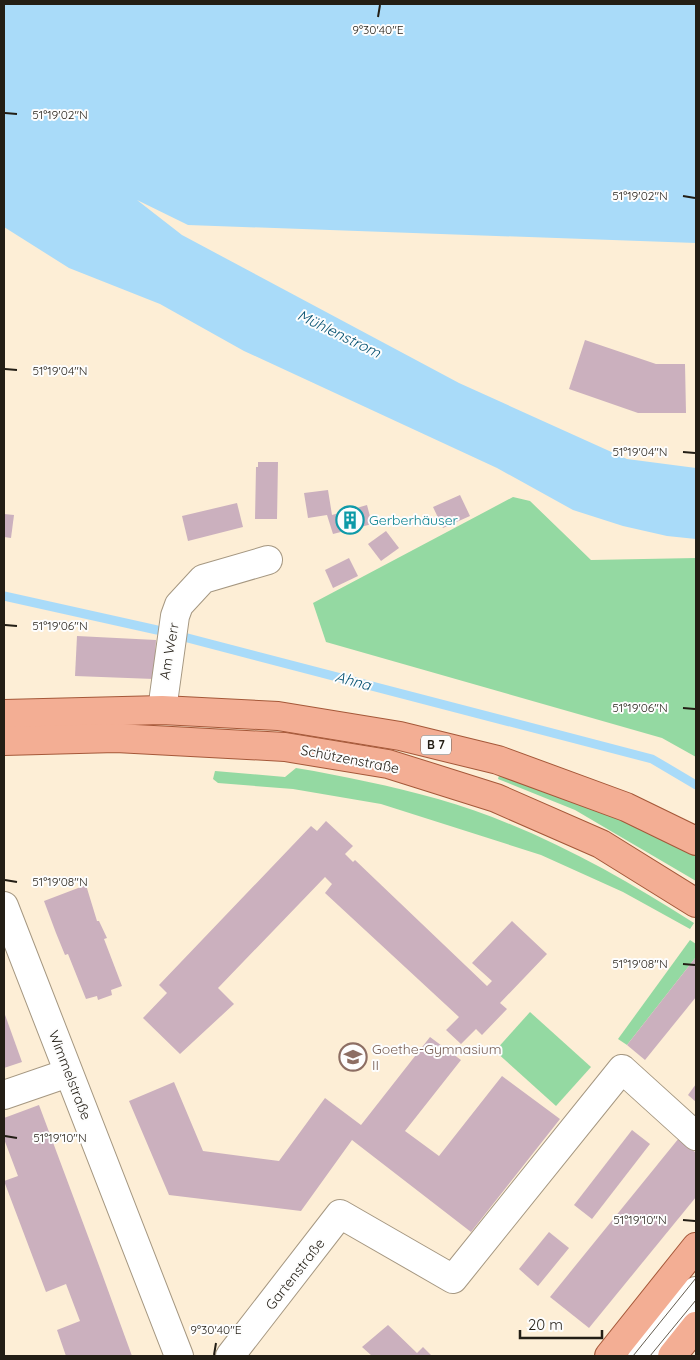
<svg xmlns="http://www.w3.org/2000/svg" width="700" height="1360" viewBox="0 0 700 1360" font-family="Quicksand,sans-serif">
  <rect width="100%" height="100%" fill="#fdeed6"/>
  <g fill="#94d9a2">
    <polygon points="513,497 530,501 591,560 696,558 696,757 662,738 326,642 313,603"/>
    <path d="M296,768c48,8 95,18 142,31 91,26 176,73 256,124l-4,6 -67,-37 -82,-37 -160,-51 -88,-15 -75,-6 -5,-4 2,-8 70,6z"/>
    <polygon points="500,772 590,804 696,852 696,881 575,810 498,779"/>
    <polygon points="690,940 696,944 696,957 627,1045 618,1039"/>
    <polygon points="530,1012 591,1067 556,1106 495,1051"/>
  </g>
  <polygon fill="#a9dbf9" points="4,4 696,4 696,243 188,225 137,200 182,235 459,383 627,459 696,468 696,539 667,536 623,526 573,510 497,468 244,351 160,304 69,268 4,227"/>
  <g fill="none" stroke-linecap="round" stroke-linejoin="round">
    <polyline stroke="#a9dbf9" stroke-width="9" points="4,596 157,630 652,759 696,785"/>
  </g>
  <g fill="#cbb0be">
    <polygon points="585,340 656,364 685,364 686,413 638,413 569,389"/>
    <polygon points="258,462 278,462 277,519 255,519 256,467 258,467"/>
    <polygon points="328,490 332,515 367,505 372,524 333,534 327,515 308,518 304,493"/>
    <polygon points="460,495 470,516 443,528 433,507"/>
    <polygon points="237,503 243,527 188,541 182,516"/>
    <polygon points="4,514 14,515 11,538 4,537"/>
    <polygon points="386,531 399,548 381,561 368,544"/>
    <polygon points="349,558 358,576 333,588 325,570"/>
    <polygon points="77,636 156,640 154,679 75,676"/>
    <polygon points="326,821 353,846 345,854 353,862 355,860 487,986 492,981 472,963 512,921 547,954 500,1003 507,1009 482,1035 476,1029 461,1044 446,1030 459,1017 325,893 332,884 325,877 218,988 234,1004 180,1054 143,1018 167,993 159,985 311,826 317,831"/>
    <polygon points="86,885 97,921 99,921 107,938 104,939 122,986 111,990 112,995 98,1000 97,996 86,999 68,954 65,955 56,933 44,901"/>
    <polygon points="696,957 696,997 645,1060 627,1045"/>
    <polygon points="4,1012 22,1062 4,1068"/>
    <polygon points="430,1037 461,1060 405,1131 439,1156 502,1076 560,1119 471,1232 352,1140 301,1211 169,1195 129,1101 174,1082 203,1151 279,1161 325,1098 361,1125"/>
    <polygon points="696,1084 696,1102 688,1095"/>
    <polygon points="39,1105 101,1271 132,1356 66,1356 57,1330 80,1321 66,1284 46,1292 4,1181 18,1176 4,1139 4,1118"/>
    <polygon points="632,1130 650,1144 592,1219 574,1205"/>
    <polygon points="679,1138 696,1153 696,1197 589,1328 550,1297"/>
    <polygon points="549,1232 569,1248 538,1286 519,1269"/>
    <polygon points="388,1325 417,1353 423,1347 432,1356 372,1356 362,1347"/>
  </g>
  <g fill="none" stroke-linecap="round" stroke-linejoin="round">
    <g stroke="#a59781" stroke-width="30">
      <g id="minor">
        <polyline points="162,710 175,616 179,605 203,579 268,560"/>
        <polyline points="4,906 179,1356"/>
        <polyline points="4,1095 68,1073"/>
        <polyline points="230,1356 340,1214 453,1279 622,1069 696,1136"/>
        <polyline points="642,1356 696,1291"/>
      </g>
    </g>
    <g stroke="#a55839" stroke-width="30">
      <g id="major">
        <polyline points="4,714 162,710 278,716 400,736 498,760 626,807 696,841"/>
        <polyline points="4,741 116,738 285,747 388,764 496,798 601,844 696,903"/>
        <polyline points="609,1356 696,1247"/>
        <polyline points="672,1356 696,1326"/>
      </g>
    </g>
    <use href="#minor" stroke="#fff" stroke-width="28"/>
    <use href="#major" stroke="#f3ae94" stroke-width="28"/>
    <g stroke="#655d50" stroke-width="1">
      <polyline points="633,1356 696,1278"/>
      <polyline points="650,1356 696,1300"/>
    </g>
  </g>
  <path fill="none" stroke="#231e15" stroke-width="2" d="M378,17l2,-12M5,113l12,1M683,196l12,2M5,369l12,1M683,452l12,1M5,625l12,1M683,708l12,1M5,880l12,2M683,964l12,1M5,1136l12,2M683,1220l12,1M214,1355l2,-12"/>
  <defs>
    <g id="building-ring" transform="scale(1.4375)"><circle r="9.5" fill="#fdfdfd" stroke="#0f9aa8" stroke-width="1.5"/><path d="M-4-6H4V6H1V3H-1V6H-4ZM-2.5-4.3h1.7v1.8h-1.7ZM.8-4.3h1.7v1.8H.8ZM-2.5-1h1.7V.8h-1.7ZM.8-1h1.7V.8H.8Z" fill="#0f9aa8"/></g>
    <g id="school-ring" transform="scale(1.4375)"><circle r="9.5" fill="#fdfdfd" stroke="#8d6e63" stroke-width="1.5"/><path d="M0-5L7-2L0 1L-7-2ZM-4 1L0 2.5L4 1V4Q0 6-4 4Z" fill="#8d6e63"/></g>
  </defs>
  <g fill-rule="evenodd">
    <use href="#building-ring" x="350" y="520"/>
    <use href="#school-ring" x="353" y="1057"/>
  </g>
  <g text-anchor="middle" stroke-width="4" stroke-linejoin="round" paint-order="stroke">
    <rect fill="#fdfdfd" stroke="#64615b" stroke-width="1" x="421" y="735.5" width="30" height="19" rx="4"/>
    <g font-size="12" font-weight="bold" fill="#231e15">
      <text x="436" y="749">B 7</text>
    </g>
    <g font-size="14" fill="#0d838f" stroke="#fdfdfd" text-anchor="start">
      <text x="369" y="525">Gerberhäuser</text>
    </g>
    <g font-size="14" fill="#231e15" stroke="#fdfdfd">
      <text transform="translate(169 651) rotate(-80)" y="5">Am Werr</text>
      <text transform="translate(350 759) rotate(11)" y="5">Schützenstraße</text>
      <text transform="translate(70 1075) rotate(69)" y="5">Wimmelstraße</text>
      <text transform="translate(295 1274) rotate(-52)" y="5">Gartenstraße</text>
    </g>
    <g font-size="14" fill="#785e54" stroke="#fdfdfd" text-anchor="start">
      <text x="372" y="1054">Goethe-Gymnasium<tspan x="372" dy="16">II</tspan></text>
    </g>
    <g font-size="15" font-style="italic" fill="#055171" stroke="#fdfdfd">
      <text transform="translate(339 334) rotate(26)" y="5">Mühlenstrom</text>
      <text transform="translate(353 681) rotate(15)" y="5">Ahna</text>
    </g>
  </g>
  <g font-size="12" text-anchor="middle" fill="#231e15" stroke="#fdfdfd" stroke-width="4" stroke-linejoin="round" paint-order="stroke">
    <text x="378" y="34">9°30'40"E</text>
    <text x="60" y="119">51°19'02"N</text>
    <text x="640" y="200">51°19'02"N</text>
    <text x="60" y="375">51°19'04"N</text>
    <text x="640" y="456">51°19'04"N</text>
    <text x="60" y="630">51°19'06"N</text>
    <text x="640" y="712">51°19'06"N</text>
    <text x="60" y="886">51°19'08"N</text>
    <text x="640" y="968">51°19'08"N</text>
    <text x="60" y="1142">51°19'10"N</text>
    <text x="640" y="1224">51°19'10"N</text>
    <text x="216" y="1334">9°30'40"E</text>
  </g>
  <rect width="700" height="1360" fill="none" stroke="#231e15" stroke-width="10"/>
  <path d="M520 1330v8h82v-8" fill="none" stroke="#231e15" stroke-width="2.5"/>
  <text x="528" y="1330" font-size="15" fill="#231e15" stroke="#fdfdfd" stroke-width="4" paint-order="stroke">20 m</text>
</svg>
